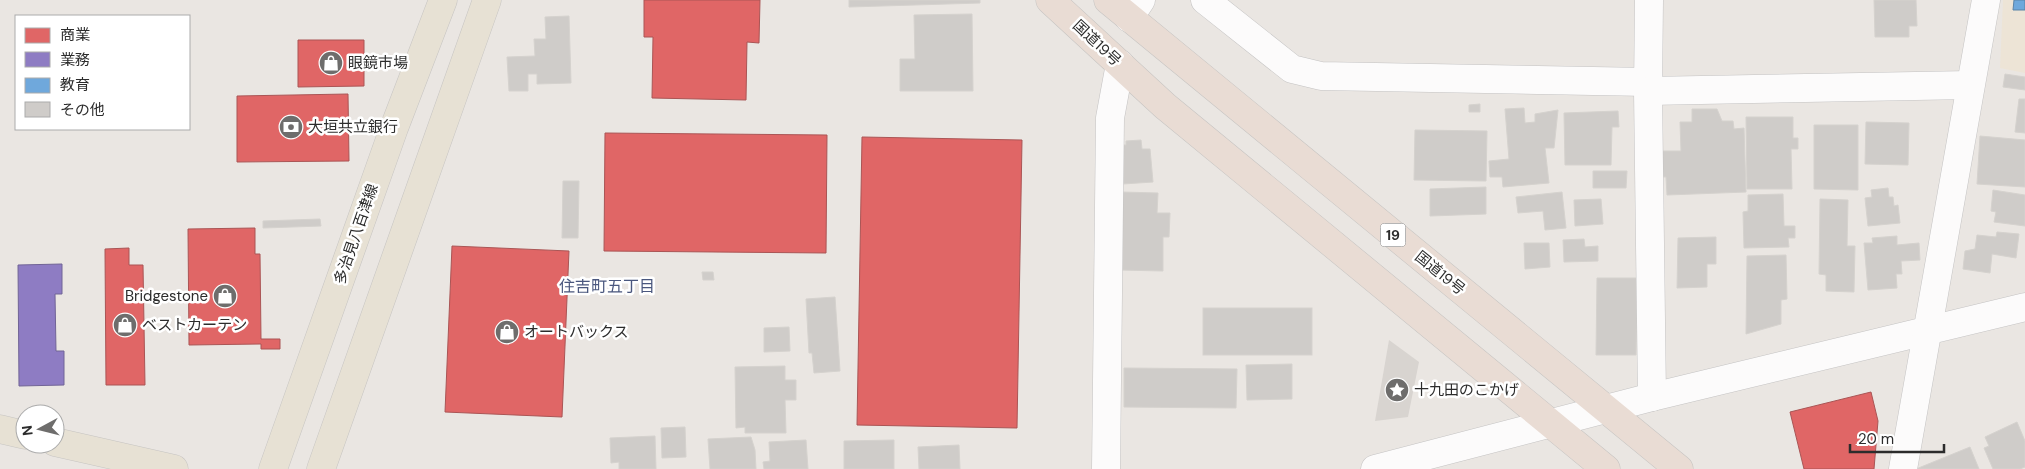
<svg xmlns="http://www.w3.org/2000/svg" width="2025" height="469" viewBox="0 0 2025 469" font-family="'DM Sans','Noto Sans JP',sans-serif">
  <rect width="100%" height="100%" fill="#eae6e2"/>
  <polygon fill="#ede4d6" points="2003,0 2025,0 2025,73 2000,68"/>
  <polygon fill="#d8d4d0" points="1389,340 1419,362 1408,417 1375,421"/>
  <g fill="#e06666" stroke="#a55">
    <polygon points="644,0 760,0 759,43 747,42 746,100 652,98 653,37 644,37"/>
    <polygon points="298,40 364,40 364,86 298,87"/>
    <polygon points="348,94 349,161 237,162 237,96"/>
    <polygon points="605,133 827,135 826,253 604,251"/>
    <polygon points="862,137 1022,140 1017,428 857,425"/>
    <polygon points="255,228 255,254 260,254 261,339 280,339 280,349 261,349 261,344 189,345 188,229"/>
    <polygon points="452,246 569,251 562,417 445,412"/>
    <polygon points="129,248 129,265 143,265 145,385 106,385 105,249"/>
    <polygon points="1871,392 1878,421 1874,469 1804,469 1790,412"/>
  </g>
  <polygon fill="#8e7cc3" stroke="#716496" points="62,264 62,294 55,294 56,351 64,351 64,385 19,386 18,265"/>
  <polygon fill="#6fa8dc" stroke="#5b83a7" points="2014,0 2025,0 2025,10 2013,10"/>
  <g fill="#cfccc9" stroke="#d5d2ce">
    <polygon points="849,0 980,0 980,3 849,7"/>
    <polygon points="1874,0 1916,0 1917,26 1909,26 1909,37 1875,37"/>
    <polygon points="972,14 973,91 900,91 900,59 915,59 914,15"/>
    <polygon points="569,16 571,83 537,84 537,74 528,74 528,91 509,91 507,57 535,56 534,39 546,39 545,17"/>
    <polygon points="2005,74 2025,77 2025,90 2003,87"/>
    <polygon points="2019,99 2025,99 2025,133 2015,132"/>
    <polygon points="1480,104 1480,112 1469,112 1469,105"/>
    <polygon points="1524,108 1525,123 1535,122 1535,114 1558,110 1554,148 1545,148 1549,183 1503,187 1502,177 1490,177 1489,161 1509,159 1505,109"/>
    <polygon points="1692,109 1717,109 1722,121 1733,121 1734,129 1744,128 1746,192 1667,195 1666,177 1661,177 1660,151 1681,151 1680,122 1692,122"/>
    <polygon points="1618,111 1619,127 1612,127 1611,165 1565,165 1564,113"/>
    <polygon points="1746,117 1793,117 1793,138 1798,138 1798,149 1791,149 1792,189 1747,189"/>
    <polygon points="1866,122 1909,123 1908,165 1865,164"/>
    <polygon points="1814,125 1858,125 1858,190 1814,189"/>
    <polygon points="1415,130 1487,131 1486,181 1414,180"/>
    <polygon points="1980,136 2025,140 2025,187 1977,184"/>
    <polygon points="1141,140 1142,149 1150,149 1153,182 1123,184 1120,145 1126,145 1126,141"/>
    <polygon points="1593,171 1627,171 1626,188 1593,188"/>
    <polygon points="563,181 579,181 578,238 562,238"/>
    <polygon points="1486,187 1486,214 1430,216 1430,189"/>
    <polygon points="1888,188 1889,197 1893,197 1894,206 1898,205 1900,223 1868,226 1865,198 1872,197 1871,190"/>
    <polygon points="1993,190 2025,195 2025,226 1994,222 1996,212 1991,211"/>
    <polygon points="1121,192 1158,193 1157,213 1170,213 1169,237 1163,237 1163,271 1120,270"/>
    <polygon points="1562,192 1566,228 1545,230 1543,211 1518,213 1516,197"/>
    <polygon points="1783,194 1784,226 1795,226 1795,238 1788,238 1789,247 1744,248 1743,212 1748,211 1748,195"/>
    <polygon points="1601,199 1603,224 1575,226 1574,200"/>
    <polygon points="1820,199 1848,200 1847,246 1855,246 1854,292 1826,291 1826,275 1819,274"/>
    <polygon points="320,219 321,226 263,228 263,221"/>
    <polygon points="1997,232 2019,234 2016,258 1992,254 1990,273 1963,269 1965,251 1975,249 1977,235 1996,237"/>
    <polygon points="1897,236 1897,245 1919,243 1920,260 1901,261 1902,274 1896,274 1897,288 1868,290 1864,243 1873,243 1872,238"/>
    <polygon points="1716,237 1716,264 1707,264 1707,287 1677,288 1678,238"/>
    <polygon points="1584,239 1585,247 1598,246 1598,261 1564,262 1563,240"/>
    <polygon points="1524,243 1549,243 1550,267 1525,269"/>
    <polygon points="1786,255 1787,299 1781,300 1781,324 1746,334 1747,256"/>
    <polygon points="702,272 713,272 714,280 703,280"/>
    <polygon points="1597,278 1637,278 1636,355 1596,355"/>
    <polygon points="835,297 840,371 814,373 812,353 809,353 806,299"/>
    <rect x="1203" y="308" width="109" height="47"/>
    <polygon points="789,327 790,351 764,352 764,328"/>
    <polygon points="1292,364 1292,399 1247,400 1246,365"/>
    <polygon points="785,366 785,380 796,380 796,400 785,400 786,433 745,433 745,427 736,428 735,367"/>
    <polygon points="1124,368 1237,369 1236,408 1124,407"/>
    <polygon points="2017,422 2025,441 2025,467 2020,469 1993,469 1984,448 1989,446 1985,437"/>
    <polygon points="685,427 686,457 662,458 661,428"/>
    <polygon points="655,436 656,469 619,469 619,462 611,463 610,438"/>
    <polygon points="751,437 755,450 756,469 710,469 708,439"/>
    <polygon points="806,440 808,469 764,469 763,462 770,461 769,442"/>
    <polygon points="894,440 894,469 844,469 844,441"/>
    <polygon points="959,445 960,469 919,469 918,447"/>
    <polygon points="1970,447 1979,469 1916,469"/>
  </g>
  <g fill="none" stroke-linecap="round" stroke-linejoin="round">
    <g stroke="#c4c3c3" stroke-width="29">
      <g id="minor">
        <polyline points="1205,0 1292,69 1321,76 1648,82"/>
        <polyline points="1649,0 1648,91 1652,397"/>
        <polyline points="1129,18 1141,0"/>
        <polyline points="1648,91 1970,85"/>
        <polyline points="1106,469 1110,118 1120,64"/>
        <polyline points="1375,469 1652,397 2025,307"/>
        <polyline points="1903,469 1986,0"/>
      </g>
    </g>
    <g stroke="#c6c4c2" stroke-width="29">
      <g id="major">
        <polyline points="0,429 25,435"/>
        <polyline points="55,442 174,469"/>
        <polyline points="273,469 394,128 443,0"/>
        <polyline points="321,469 487,0"/>
      </g>
    </g>
    <g stroke="#c6c4c2" stroke-width="29">
      <g id="highway">
        <polyline points="1050,0 1165,106 1606,469"/>
        <polyline points="1108,0 1679,469"/>
      </g>
    </g>
    <use href="#minor" stroke="#fcfbfb" stroke-width="28"/>
    <use href="#major" stroke="#e7e1d4" stroke-width="28"/>
    <use href="#highway" stroke="#e9dcd4" stroke-width="28"/>
  </g>
  <defs>
    <g id="shop-disc" transform="scale(1.25)"><circle r="9.5" fill="#6e6d6c" stroke="#fff"/><path d="M-5-2.5h2.3a2.7 3.5 0 0 1 5.4 0H5L5.5 6h-11ZM-1.5-2.5h3a1.5 2.3 0 0 0-3 0Z" fill="#fff"/></g>
    <g id="bank-disc" transform="scale(1.25)"><circle r="9.5" fill="#6e6d6c" stroke="#fff"/><path d="M-6-4H6V4H-6ZM0-2.3a2.3 2.3 0 1 0 0 4.6a2.3 2.3 0 1 0 0-4.6Z" fill="#fff"/></g>
    <g id="sight-disc" transform="scale(1.25)"><circle r="9.5" fill="#6e6d6c" stroke="#fff"/><path d="M0-6L1.8-2.2L6-1.7L2.9 1.2L3.7 5.4L0 3.3L-3.7 5.4L-2.9 1.2L-6-1.7L-1.8-2.2Z" fill="#fff"/></g>
  </defs>
  <g fill-rule="evenodd">
    <use href="#shop-disc" x="331" y="63"/>
    <use href="#bank-disc" x="291" y="127"/>
    <use href="#shop-disc" x="225" y="296"/>
    <use href="#shop-disc" x="125" y="325"/>
    <use href="#shop-disc" x="507" y="332"/>
    <use href="#sight-disc" x="1397" y="390"/>
  </g>
  <g text-anchor="middle" stroke-width="5" stroke-linejoin="round" paint-order="stroke">
    <rect fill="#fff" stroke="#6b6b6b" stroke-width="1" x="1380.5" y="223.5" width="25" height="23" rx="4"/>
    <g font-size="14" font-weight="bold" fill="#2c2c2c">
      <text x="1393" y="240">19</text>
    </g>
    <g font-size="15" fill="#2c2c2c" stroke="#fff">
      <text transform="translate(1097 43) rotate(43)" y="5">国道19号</text>
      <text transform="translate(356 234) rotate(-71)" y="5">多治見八百津線</text>
      <text transform="translate(1440 273) rotate(39)" y="5">国道19号</text>
    </g>
    <g font-size="15" fill="#2c2c2c" stroke="#fff" text-anchor="start">
      <text x="348" y="68">眼鏡市場</text>
      <text x="308" y="132">大垣共立銀行</text>
      <text x="208" y="301" text-anchor="end">Bridgestone</text>
      <text x="142" y="330">ベストカーテン</text>
      <text x="524" y="337">オートバックス</text>
      <text x="1414" y="395">十九田のこかげ</text>
    </g>
    <g font-size="16" fill="#4a577e" stroke="#fff">
      <text x="607" y="292">住吉町五丁目</text>
    </g>
  </g>
  <rect x="15" y="15" width="175" height="115" fill="#ffffff" stroke="#ababab"/>
  <rect x="25" y="28" width="25" height="15" fill="#e06666" stroke="#ababab"/>
  <text x="60" y="40" font-size="15" fill="#2c2c2c">商業</text>
  <rect x="25" y="52" width="25" height="15" fill="#8e7cc3" stroke="#ababab"/>
  <text x="60" y="65" font-size="15" fill="#2c2c2c">業務</text>
  <rect x="25" y="78" width="25" height="15" fill="#6fa8dc" stroke="#ababab"/>
  <text x="60" y="90" font-size="15" fill="#2c2c2c">教育</text>
  <rect x="25" y="102" width="25" height="15" fill="#cfccc9" stroke="#ababab"/>
  <text x="60" y="115" font-size="15" fill="#2c2c2c">その他</text>
  <g transform="translate(40 429) rotate(263)"><circle r="24" fill="#ffffff" stroke="#ababab"/>
  <path d="M0-4L9 19L0 12L-9 19Z" fill="#6e6d6c"/>
  <text y="-8" font-size="14" font-weight="bold" text-anchor="middle" fill="#2c2c2c">N</text>
  </g>
  <path d="M1850 444v8h94v-8" fill="none" stroke="#2c2c2c" stroke-width="2.5"/>
  <text x="1858" y="444" font-size="15" fill="#2c2c2c" stroke="#ffffff" stroke-width="4" paint-order="stroke">20 m</text>
</svg>
